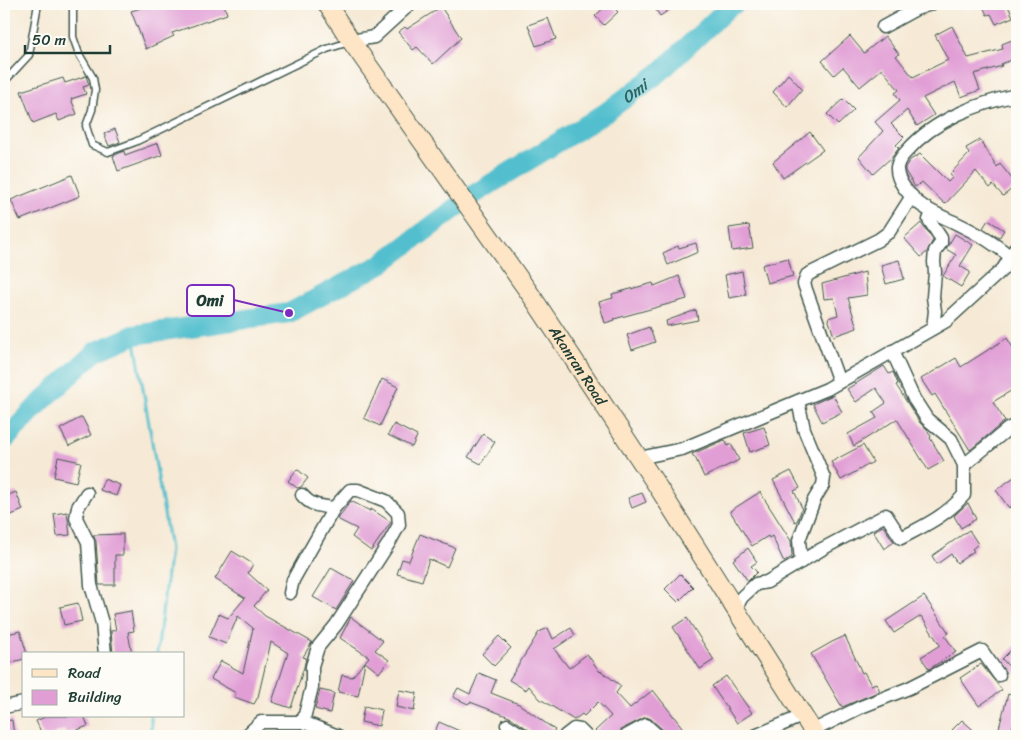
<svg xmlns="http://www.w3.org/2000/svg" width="1021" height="740" viewBox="0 0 1021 740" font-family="Sriracha,sans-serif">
  <rect width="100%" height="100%" fill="#fdfcf7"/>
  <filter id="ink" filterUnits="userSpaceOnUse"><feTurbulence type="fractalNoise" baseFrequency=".02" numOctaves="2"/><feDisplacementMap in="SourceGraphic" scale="10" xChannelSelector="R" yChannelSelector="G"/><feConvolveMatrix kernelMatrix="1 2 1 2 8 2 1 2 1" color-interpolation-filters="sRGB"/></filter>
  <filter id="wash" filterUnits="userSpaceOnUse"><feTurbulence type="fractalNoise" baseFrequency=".0096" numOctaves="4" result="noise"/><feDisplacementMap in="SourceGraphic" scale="20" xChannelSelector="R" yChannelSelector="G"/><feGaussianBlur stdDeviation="1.12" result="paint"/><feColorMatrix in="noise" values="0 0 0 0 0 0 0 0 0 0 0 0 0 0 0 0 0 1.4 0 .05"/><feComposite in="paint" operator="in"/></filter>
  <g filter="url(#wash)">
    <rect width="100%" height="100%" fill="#f6ead6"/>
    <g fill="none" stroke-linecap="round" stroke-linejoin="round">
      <g stroke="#53bfce" stroke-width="3">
        <polyline points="134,335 170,549 157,654"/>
        <polyline points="151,736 151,716"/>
      </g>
      <g stroke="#53bfce" stroke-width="20">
        <path id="s1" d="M473,195l132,-82 54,-40 72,-68 4,-1"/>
        <polyline points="4,441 36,407 95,352 134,335 289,313 381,264 457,207"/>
      </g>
    </g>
    <g id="blocks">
      <g fill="#e19ed5">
        <polygon points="139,4 224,4 227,14 172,33 174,36 146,49 131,11 141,8"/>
        <polygon points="608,4 610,4 618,12 604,25 595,16"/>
        <polygon points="652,4 678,4 660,16"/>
        <polygon points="982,4 1007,4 1013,17 996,24 991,14 987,15"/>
        <polygon points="441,7 461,38 433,64 417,47 413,50 398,32 405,27 407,29"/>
        <polygon points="548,18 556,39 536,46 528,25"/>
        <polygon points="952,26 968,58 1003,49 1002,44 1017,38 1017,58 1001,64 1002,66 974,74 980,90 961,97 955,82 923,98 934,115 917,126 907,110 891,124 904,137 896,145 899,148 892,157 873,174 859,157 883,131 875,122 900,100 895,93 899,90 882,69 860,87 843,67 834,75 822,61 850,36 864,53 885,36 899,54 896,56 913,77 948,60 935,35"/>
        <polygon points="788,74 802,89 787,107 773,92"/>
        <polygon points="86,76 89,85 83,87 86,94 71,99 77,114 59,121 56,114 33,123 21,91 63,78 65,83"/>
        <polygon points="843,99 854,110 838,125 827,114"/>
        <polygon points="115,129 120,142 109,146 104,134"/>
        <polygon points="810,132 823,150 783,178 773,162"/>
        <polygon points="980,140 997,167 1000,164 1017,185 1003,196 993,185 990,188 976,171 945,204 922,182 915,187 905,171 905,167 910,160 920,154 948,182 952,178 950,174 969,154 966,148"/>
        <polygon points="158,143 162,155 118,171 113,156 124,151 125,155"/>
        <polygon points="72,175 80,196 20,220 11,200"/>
        <polygon points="988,220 1004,230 999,238 983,228"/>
        <polygon points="921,223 933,240 927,252 921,257 904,238"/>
        <polygon points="749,225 753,248 732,251 729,228"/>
        <polygon points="955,234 973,245 960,266 970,272 961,287 943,276 956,255 946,249"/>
        <polygon points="696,243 698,252 668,265 663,253 678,246 679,248"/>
        <polygon points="788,258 793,276 767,283 762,265"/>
        <polygon points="899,260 904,279 886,284 881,265"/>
        <polygon points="742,271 746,295 729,298 725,275"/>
        <polygon points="865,272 867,295 848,298 857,328 834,336 828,318 838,315 834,298 824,299 822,284"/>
        <polygon points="679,276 687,299 614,319 615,320 605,323 599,302 613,298 612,294 653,283 654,286"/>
        <polygon points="696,310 698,320 667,326 666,321"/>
        <polygon points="649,327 655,342 632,350 627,335"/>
        <polygon points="1007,338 1017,354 1017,387 993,402 1005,421 970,450 935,394 932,396 921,379 956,358 961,367"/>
        <polygon points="884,366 889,374 893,372 898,384 896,385 920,423 927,429 931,437 930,438 944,461 928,470 897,419 854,446 848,434 877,418 873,412 886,403 876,388 856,402 847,389"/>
        <polygon points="382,379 398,387 380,426 364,418"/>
        <polygon points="833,395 842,412 822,422 813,404"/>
        <polygon points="82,417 91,435 69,446 60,429"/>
        <polygon points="394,424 417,436 412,447 388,435"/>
        <polygon points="764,427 770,445 750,452 744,433"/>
        <polygon points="483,434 495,442 481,464 468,457"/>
        <polygon points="725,440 728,446 731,444 739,460 704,477 695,457 694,457 692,454"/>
        <polygon points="863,445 873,462 841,480 831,462"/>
        <polygon points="58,457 81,462 76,482 54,477"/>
        <polygon points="297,469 308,478 301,487 297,488 288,481"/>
        <polygon points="791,471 800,488 794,491 802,508 797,521 795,522 773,480"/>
        <polygon points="1017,475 1017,502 1009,508 996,490"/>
        <polygon points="104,479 120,485 116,496 100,490"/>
        <polygon points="16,492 23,510 4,518 4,497"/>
        <polygon points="760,492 791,541 792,557 784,562 772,536 769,538 768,536 752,546 730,511"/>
        <polygon points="642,493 646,502 632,508 628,498"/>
        <polygon points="351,501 370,511 371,509 391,522 371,551 352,537 357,529 337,519"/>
        <polygon points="968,503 976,519 961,528 954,516"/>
        <polygon points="67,512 70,535 57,536 54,514"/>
        <polygon points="883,526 894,542 884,549 873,531"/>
        <polygon points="969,530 978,544 972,549 974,551 957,563 951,554 937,564 932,556"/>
        <polygon points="123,534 123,555 115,555 115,585 99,585 96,541 93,535"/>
        <polygon points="420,534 455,548 447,567 429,559 422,581 397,574 402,559 409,561"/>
        <polygon points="748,548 757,562 751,566 757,572 748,581 733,560"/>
        <polygon points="232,551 253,564 248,573 267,590 254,606 265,616 312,642 303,657 306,658 304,667 291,708 272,702 288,653 271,642 258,697 254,704 234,697 236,693 211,679 221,661 243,673 253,628 238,616 226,644 209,637 219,614 228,618 245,598 215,579"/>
        <polygon points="331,568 354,581 336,610 313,597"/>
        <polygon points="680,574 693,587 678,602 665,589"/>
        <polygon points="924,596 949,633 945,636 956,652 929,669 921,657 940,645 921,616 894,633 886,621"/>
        <polygon points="78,603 82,621 64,625 60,607"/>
        <polygon points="131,611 134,631 128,632 132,654 113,654 111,631 116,630 113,614"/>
        <polygon points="351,617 383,641 375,650 389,660 379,673 365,662 358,696 338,692 342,675 352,677 369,657 340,638"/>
        <polygon points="687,618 714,660 700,669 673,627"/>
        <polygon points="548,628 553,639 571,628 575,635 554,649 569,668 587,654 600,672 601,671 621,686 616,693 630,708 653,690 689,736 666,736 663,730 651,719 646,717 622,729 618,736 600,736 595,731 611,716 598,702 584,716 582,714 574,720 540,699 529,686 526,690 509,680 539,632"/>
        <polygon points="20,631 27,654 24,654 24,659 5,664 4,638 8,637 7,634"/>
        <polygon points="499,636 511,648 494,666 482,654"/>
        <polygon points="845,636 862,673 864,672 871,685 876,683 880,691 842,707 811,654 832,642"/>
        <polygon points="1017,644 1017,675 1002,659"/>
        <polygon points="981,664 1002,690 979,706 960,678"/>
        <polygon points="479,673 496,680 491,693 519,704 555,730 551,736 532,736 529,730 512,718 470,702 468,704 453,697 458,688 470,694"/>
        <polygon points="726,676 752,713 737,723 712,686"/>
        <polygon points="320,690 334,693 330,713 315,709"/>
        <polygon points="399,690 417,693 414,711 396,707"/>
        <polygon points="1008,694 1017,697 1017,708 1011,732 999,728"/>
        <polygon points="364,706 382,710 379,726 361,722"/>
        <polygon points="47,716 84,716 88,726 66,734 64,730 49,736 43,736 36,721"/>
        <polygon points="12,720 14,736 4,736 4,721"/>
        <polygon points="962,720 980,736 959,736 952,730"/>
        <polygon points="439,722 471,736 433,736"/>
      </g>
    </g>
  </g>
  <g filter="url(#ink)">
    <use href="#blocks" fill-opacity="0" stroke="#3f574c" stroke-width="1"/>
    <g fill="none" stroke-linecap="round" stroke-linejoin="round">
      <g stroke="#3f574c" stroke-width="9">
        <g id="service">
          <polyline points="73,4 73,37 79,54 93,78 95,90 92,110 86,126 92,145 108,152 135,142 327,49 349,42"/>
          <polyline points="4,82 29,55 38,4"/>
        </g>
      </g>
      <g stroke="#3f574c" stroke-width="15">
        <g id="minor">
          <polyline points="883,27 916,9 931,4"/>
          <polyline points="351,41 374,37 410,4"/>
          <polyline points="932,212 929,220 941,238 941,243 935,251 934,262 935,272 933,297 935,311 933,328"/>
          <path d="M1015,261c-17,-16 -36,-27 -57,-37 -14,-7 -32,-13 -43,-24 -8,-8 -19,-20 -18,-33 1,-6 6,-12 10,-16 27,-31 71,-48 110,-56"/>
          <polyline points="839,382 804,284 807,275 878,240 889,232 912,196"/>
          <polyline points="798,401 804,429 824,478 823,485 814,500 799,540 801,562"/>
          <polyline points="639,458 682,449 827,389 946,321 1003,269 1017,246"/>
          <polyline points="964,465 1008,429 1017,424"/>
          <polyline points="87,493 78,507 76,518 88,542 91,585 102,623 105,654"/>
          <path d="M302,495c9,11 18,11 32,13"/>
          <polyline points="290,593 293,580 334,508 350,490 358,490 386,501 398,513 399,525 389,543 336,625 318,647 312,666 312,687 303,722"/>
          <path d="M735,609l7,-12 14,-13 11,-2 55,-33 64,-34 15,23c23,-12 46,-23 63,-43v-30l-13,-26 -24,-20 -13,-20 -22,-48"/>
          <polyline points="4,707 24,703"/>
          <polyline points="507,725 524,736"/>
          <polyline points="812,731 861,707 909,688 982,651 999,675"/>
          <polyline points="246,736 261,722 303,722 338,736"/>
          <polyline points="565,736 574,729 580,730 586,736"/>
          <polyline points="626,736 646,725 658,736"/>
          <polyline points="755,736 802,716"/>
        </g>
      </g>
      <g stroke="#3f574c" stroke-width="20">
        <g id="secondary">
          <path id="s2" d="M327,4l24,37 182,257 123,186 160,252"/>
        </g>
      </g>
      <use href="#service" stroke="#fff" stroke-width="6"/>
      <use href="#minor" stroke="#fff" stroke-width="12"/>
      <use href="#secondary" stroke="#fde5c5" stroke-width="18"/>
    </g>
  </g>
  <g text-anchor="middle" stroke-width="5" stroke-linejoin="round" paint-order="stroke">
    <g font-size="15" fill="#1f3d34" stroke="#fdfcf7">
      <text dy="5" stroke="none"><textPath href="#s2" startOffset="440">Akanran Road</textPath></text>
    </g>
    <g font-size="16" font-style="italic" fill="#2f6462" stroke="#fdfcf7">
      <text dy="6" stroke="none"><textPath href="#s1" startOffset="192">Omi</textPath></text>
    </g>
  </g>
  <path fill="none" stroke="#7b2cbf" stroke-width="2" d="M289 313L234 300"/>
  <circle fill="#7b2cbf" stroke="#fdfcf7" stroke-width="2" cx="289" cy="313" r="5"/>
  <rect fill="#fdfcf7" stroke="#7b2cbf" stroke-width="2" x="187" y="285" width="47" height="31" rx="5"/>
  <g font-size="16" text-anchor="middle" font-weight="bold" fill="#1f3d34">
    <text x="210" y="306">Omi</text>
  </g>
  <rect width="1021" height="740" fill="none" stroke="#fdfcf7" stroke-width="20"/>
  <rect x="22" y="652" width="162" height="65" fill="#fdfcf7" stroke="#a4b0a9"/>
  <rect x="32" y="669" width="25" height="8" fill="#fde5c5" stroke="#a4b0a9"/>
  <text x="68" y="678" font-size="15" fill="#1f3d34">Road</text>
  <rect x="32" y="690" width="25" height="15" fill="#e19ed5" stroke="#a4b0a9"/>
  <text x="68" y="702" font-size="15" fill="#1f3d34">Building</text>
  <path d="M25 45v8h85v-8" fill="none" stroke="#1f3d34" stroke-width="2.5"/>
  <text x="32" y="45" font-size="15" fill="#1f3d34" stroke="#fdfcf7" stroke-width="4" paint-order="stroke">50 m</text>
</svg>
